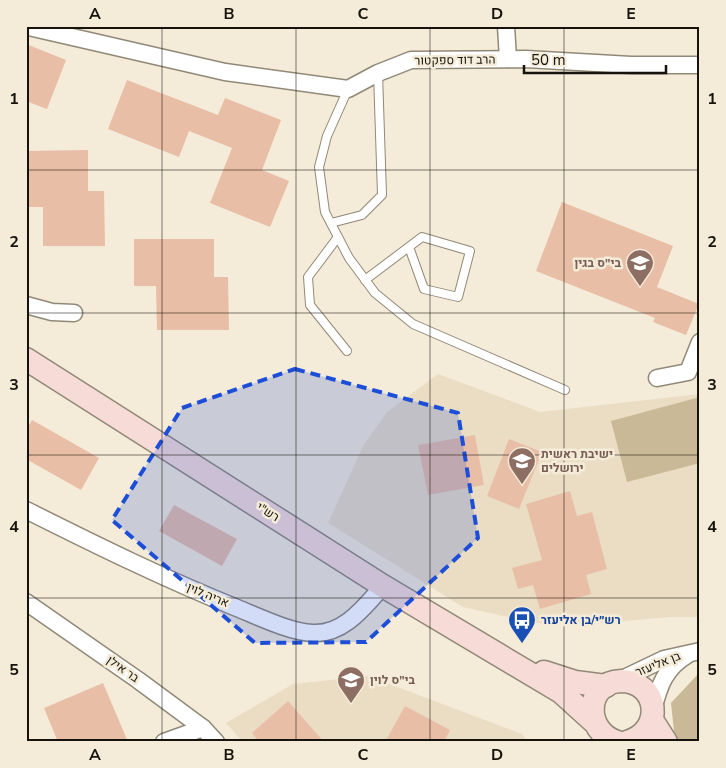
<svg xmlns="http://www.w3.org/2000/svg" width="726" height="768" viewBox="0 0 726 768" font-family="'Nunito Sans',Heebo,sans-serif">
  <rect width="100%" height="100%" fill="#f4ebd8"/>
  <g fill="#eaddc4">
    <polygon points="438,374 540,412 700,394 700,617 670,617 590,624 537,623 463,607 328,523 363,446 387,412"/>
    <polygon points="368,676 522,734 528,742 243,742 226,723 293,684"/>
  </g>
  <g fill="#cab996">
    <polygon points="700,397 700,463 627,482 611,421"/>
    <polygon points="700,672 700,742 678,742 675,740 671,703"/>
  </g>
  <g fill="#e9bea7">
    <polygon points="26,44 66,60 47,109 26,101"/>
    <polygon points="127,80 218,115 225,98 281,120 262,170 289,181 270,227 210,203 232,148 189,131 179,157 108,129"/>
    <polygon points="88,150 88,191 104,191 105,246 43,246 43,207 26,207 26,151"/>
    <polygon points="562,202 673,246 657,287 699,304 686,335 653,322 655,318 536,271"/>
    <polygon points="134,239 214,239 214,277 228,277 229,330 157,330 156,286 134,286"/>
    <polygon points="32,420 99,458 81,490 26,459 26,430"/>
    <polygon points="475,435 484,485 428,495 418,445"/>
    <polygon points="509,439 542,452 519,509 487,496"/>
    <polygon points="570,491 577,516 592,512 607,569 586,575 591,594 540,609 533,585 518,589 512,568 542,560 526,504"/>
    <polygon points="174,505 237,539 222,566 159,531"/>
    <polygon points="103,683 128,742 58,742 44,708"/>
    <polygon points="288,701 324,742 259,742 252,733"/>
    <polygon points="405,706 450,730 444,742 385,742"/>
  </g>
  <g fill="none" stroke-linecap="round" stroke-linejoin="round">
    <g stroke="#918978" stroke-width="10">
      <g id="lane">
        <polyline points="348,89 327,136 319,167 325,212 349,258 375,293 413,324 565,390"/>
        <polyline points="331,223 362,215 382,195 378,73"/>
        <polyline points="338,237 308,277 310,305 347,351"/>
        <polyline points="365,280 422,237 470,251 458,297 424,289 409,247"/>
      </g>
    </g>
    <g stroke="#918978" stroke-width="19">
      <g id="street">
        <polyline points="506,26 508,59"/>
        <polyline points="33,28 225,72 348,89 378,73 411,60 526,59 631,65 700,65"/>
        <polyline points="26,305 52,312 74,313"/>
        <polyline points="657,378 688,372 700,342"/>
        <path d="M26,510c70,35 139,69 211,98 22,9 53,24 76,25 31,2 52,-27 70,-47"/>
        <polyline points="26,602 138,680 203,728 216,742"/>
        <polyline points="618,681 664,659 700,651"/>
        <path d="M653,710c6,-24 12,-42 34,-55"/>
        <polyline points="164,742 203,728"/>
      </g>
    </g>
    <g stroke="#918978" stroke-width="25">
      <g id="secondary">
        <polyline points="26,359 383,586 561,692 593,721"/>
        <polyline points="544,672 575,682 606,686"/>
        <polyline points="652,720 666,742"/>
        <path d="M617,742c-34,-11 -32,-60 4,-61 38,0 44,50 6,61"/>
      </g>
    </g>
    <use href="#lane" stroke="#fff" stroke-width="8"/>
    <use href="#street" stroke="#fff" stroke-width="16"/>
    <use href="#secondary" stroke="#f7dbd6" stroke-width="22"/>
  </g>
  <path fill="#1d4ed8" fill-opacity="0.2" stroke="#1d4ed8" stroke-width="4" stroke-dasharray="10 6" stroke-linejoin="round" d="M295,369l163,44 20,125 -112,104 -111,1 -143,-123 70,-112z"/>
  <path fill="none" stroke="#16130c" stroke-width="1" stroke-opacity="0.55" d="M162,26v716M296,26v716M430,26v716M564,26v716M26,170h674M26,313h674M26,455h674M26,598h674"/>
  <defs>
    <g id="school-pin" transform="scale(1.4375)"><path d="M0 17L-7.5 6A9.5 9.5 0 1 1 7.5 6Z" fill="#8d6e63" stroke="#f4ebd8"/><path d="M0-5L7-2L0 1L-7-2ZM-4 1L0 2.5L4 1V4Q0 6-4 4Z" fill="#fff"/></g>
    <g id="bus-pin" transform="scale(1.4375)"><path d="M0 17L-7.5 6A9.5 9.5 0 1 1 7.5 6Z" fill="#1a4fb4" stroke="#f4ebd8"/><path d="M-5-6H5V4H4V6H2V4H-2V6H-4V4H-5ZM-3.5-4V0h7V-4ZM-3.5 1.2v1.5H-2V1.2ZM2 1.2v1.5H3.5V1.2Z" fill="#fff"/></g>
  </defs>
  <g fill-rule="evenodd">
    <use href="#school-pin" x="640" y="263"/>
    <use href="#school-pin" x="522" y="461"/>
    <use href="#bus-pin" x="522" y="620"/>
    <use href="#school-pin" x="351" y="680"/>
  </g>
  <g text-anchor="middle" stroke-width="5" stroke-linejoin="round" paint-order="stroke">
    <g font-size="12" fill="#16130c" stroke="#f4ebd8">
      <text transform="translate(455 60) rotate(-1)" y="4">הרב דוד ספקטור</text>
      <text transform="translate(268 512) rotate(32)" y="4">רש"י</text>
      <text transform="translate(208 595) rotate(23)" y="4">אריה לוין</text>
      <text transform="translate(658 664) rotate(-22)" y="4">בן אליעזר</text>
      <text transform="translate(123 669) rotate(35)" y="4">בר אילן</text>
    </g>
    <g font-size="12" font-weight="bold" fill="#785e54" stroke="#f4ebd8" text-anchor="start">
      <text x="621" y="267" text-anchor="end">בי"ס בגין</text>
      <text x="541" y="458">ישיבת ראשית<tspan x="541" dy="14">ירושלים</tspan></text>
      <text x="370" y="684">בי"ס לוין</text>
    </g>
    <g font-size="12" font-weight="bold" fill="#164399" stroke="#f4ebd8" text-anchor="start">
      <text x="541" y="624">רש״י/בן אליעזר</text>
    </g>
  </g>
  <rect width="726" height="768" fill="none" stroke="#f4ebd8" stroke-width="55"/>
  <path d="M524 65v8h142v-8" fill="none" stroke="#16130c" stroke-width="2.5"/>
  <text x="531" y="65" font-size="15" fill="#16130c" stroke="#f4ebd8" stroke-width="4" paint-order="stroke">50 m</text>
  <rect x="28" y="28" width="670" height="712" fill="none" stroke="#16130c" stroke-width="2"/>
  <g font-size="16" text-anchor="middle" font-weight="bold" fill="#16130c">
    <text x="95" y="19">A</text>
    <text x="229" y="19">B</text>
    <text x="363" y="19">C</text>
    <text x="497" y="19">D</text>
    <text x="631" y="19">E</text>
    <text x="14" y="104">1</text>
    <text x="712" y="104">1</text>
    <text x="14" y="247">2</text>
    <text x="712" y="247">2</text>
    <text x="14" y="390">3</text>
    <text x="712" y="390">3</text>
    <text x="14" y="532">4</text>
    <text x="712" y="532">4</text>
    <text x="14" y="675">5</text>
    <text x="712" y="675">5</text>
    <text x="95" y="760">A</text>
    <text x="229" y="760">B</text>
    <text x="363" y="760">C</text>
    <text x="497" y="760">D</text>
    <text x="631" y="760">E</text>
  </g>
</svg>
